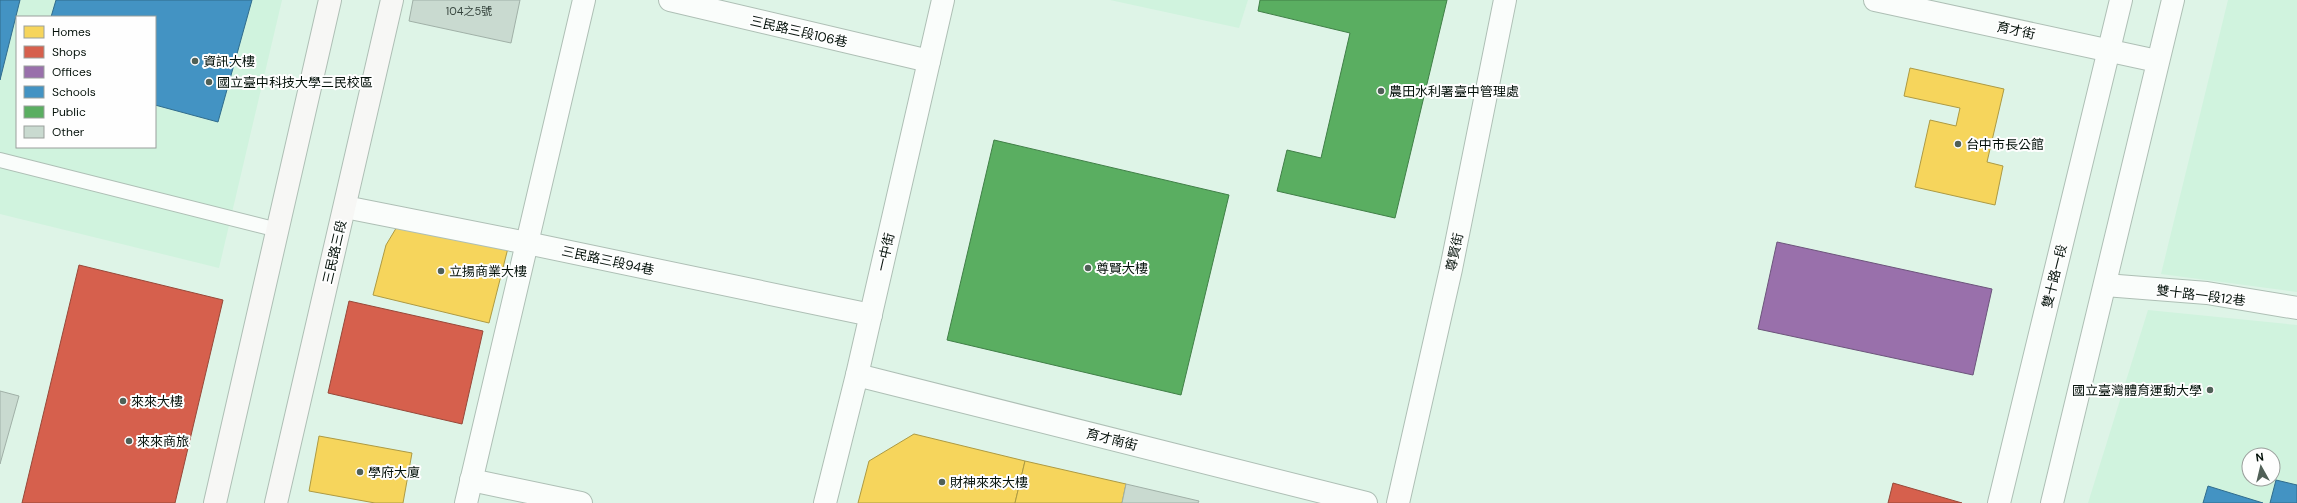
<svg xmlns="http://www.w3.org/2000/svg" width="2297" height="503" viewBox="0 0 2297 503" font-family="'DM Sans','Noto Sans TC',sans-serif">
  <rect width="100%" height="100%" fill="#def4e7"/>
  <g fill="#d0f3de" fill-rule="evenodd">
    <path d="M0,0h282l-63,268 -219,-54zM17,17h138v130h-138z"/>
    <polygon points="1110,0 1248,0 1239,28"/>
    <polygon points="2228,0 2297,0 2297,292 2161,274"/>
    <path d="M2148,310l149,15v178h-209zM2249,455h24v24h-24z"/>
  </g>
  <g fill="#f6d55c" stroke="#ad9a43">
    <polygon points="1910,68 2004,89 1987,162 2003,166 1995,205 1915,187 1930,120 1956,126 1960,108 1904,96"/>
    <polygon points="398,225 508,248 489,323 373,295 386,245"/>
    <polygon points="914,434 1025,461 1015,503 858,503 869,461"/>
    <polygon points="319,436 412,453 403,503 375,503 309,491"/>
    <polygon points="1025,461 1126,484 1122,503 1015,503"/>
  </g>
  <g fill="#d6604d" stroke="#974839">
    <polygon points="79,265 223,300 175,503 22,503"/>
    <polygon points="349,301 483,331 462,424 328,393"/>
    <polygon points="1893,483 1962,503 1888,503"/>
  </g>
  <polygon fill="#9970ab" stroke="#6c547b" points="1777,242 1992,289 1973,375 1758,329"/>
  <g fill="#4393c3" stroke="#306c8c">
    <polygon points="0,0 20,0 0,80"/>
    <polygon points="56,0 252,0 218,122 155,105 155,17 51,17"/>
    <polygon points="2276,480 2297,485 2297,503 2270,503"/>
    <polygon points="2208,486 2263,503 2203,503"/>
  </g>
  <g fill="#5aae61" stroke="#407f47">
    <polygon points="1260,0 1447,0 1395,218 1277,191 1287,150 1321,158 1350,33 1258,11"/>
    <polygon points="994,140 1229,195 1181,395 947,340"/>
  </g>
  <g fill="#c9dad0" stroke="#a0b0a7">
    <polygon points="413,0 520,0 511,43 409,21"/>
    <polygon points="0,391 19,396 0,464"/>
    <polygon points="1126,484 1199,501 1198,503 1122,503"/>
  </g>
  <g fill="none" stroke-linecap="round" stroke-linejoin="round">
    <g stroke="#aebfb5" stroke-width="16">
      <polyline id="service" points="0,160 278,230"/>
    </g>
    <g stroke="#aebfb5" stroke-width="24">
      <g id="pedestrian">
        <polyline points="670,0 929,61"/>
        <polyline points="345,207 527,243 871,315"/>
        <polyline points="471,480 581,503"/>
        <polyline points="466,503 584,0"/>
      </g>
    </g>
    <g stroke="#aebfb5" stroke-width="24">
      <g id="minor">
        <polyline points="1875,0 2157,61"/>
        <polyline points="2105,285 2207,293 2297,308"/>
        <polyline points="857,375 1366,503"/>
        <polyline points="1398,503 1451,269 1505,0"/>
      </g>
    </g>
    <g stroke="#aebfb5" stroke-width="24">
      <g id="tertiary">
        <polyline points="825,503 857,375 943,0"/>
        <polyline points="1999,503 2121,0"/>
        <polyline points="2052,503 2173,0"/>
      </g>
    </g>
    <g stroke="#aebfb5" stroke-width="24">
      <g id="secondary">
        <polyline points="215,503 330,0"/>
        <polyline points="276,503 392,0"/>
      </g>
    </g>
    <use href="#service" stroke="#fafdfb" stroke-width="14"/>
    <use href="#pedestrian" stroke="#fafdfb" stroke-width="22"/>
    <use href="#minor" stroke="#fafdfb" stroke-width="22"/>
    <use href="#tertiary" stroke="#fafdfb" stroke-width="22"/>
    <use href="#secondary" stroke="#f7f7f5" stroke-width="22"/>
  </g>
  <g fill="#506057" stroke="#fefefe" stroke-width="1.5">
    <circle cx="195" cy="61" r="4"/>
    <circle cx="209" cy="82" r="4"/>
    <circle cx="1381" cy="91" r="4"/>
    <circle cx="1958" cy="144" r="4"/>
    <circle cx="1088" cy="268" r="4"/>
    <circle cx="441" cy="271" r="4"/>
    <circle cx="2210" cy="390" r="4"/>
    <circle cx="123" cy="401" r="4"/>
    <circle cx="129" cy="441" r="4"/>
    <circle cx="360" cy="472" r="4"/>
    <circle cx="942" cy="482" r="4"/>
  </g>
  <g text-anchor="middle" stroke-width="4" stroke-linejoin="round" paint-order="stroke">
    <g font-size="11" fill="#35433c">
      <text x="469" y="15">104之5號</text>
    </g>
    <g font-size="13" fill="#04110a" stroke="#fefefe">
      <text transform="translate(2016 30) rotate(12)" y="5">育才街</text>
      <text transform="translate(799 31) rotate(13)" y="5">三民路三段106巷</text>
      <text transform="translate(334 252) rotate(-77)" y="5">三民路三段</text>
      <text transform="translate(885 252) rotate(-77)" y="5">一中街</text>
      <text transform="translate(1454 252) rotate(-78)" y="5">尊賢街</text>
      <text transform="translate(608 260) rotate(12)" y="5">三民路三段94巷</text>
      <text transform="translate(2054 276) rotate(-76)" y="5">雙十路一段</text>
      <text transform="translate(2201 295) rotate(7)" y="5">雙十路一段12巷</text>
      <text transform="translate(1112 439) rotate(14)" y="5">育才南街</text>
    </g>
    <g font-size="13" fill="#04110a" stroke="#fefefe" text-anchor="start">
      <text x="203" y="66">資訊大樓</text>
      <text x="217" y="87">國立臺中科技大學三民校區</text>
      <text x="1389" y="96">農田水利署臺中管理處</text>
      <text x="1966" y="149">台中市長公館</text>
      <text x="1096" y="273">尊賢大樓</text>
      <text x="449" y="276">立揚商業大樓</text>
      <text x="2202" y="395" text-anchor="end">國立臺灣體育運動大學</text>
      <text x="131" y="406">來來大樓</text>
      <text x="137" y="446">來來商旅</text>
      <text x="368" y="477">學府大廈</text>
      <text x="950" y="487">財神來來大樓</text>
    </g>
  </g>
  <rect x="16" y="16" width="140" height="132" fill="#fefefe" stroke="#9a9f9c"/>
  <rect x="24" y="26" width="20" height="12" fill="#f6d55c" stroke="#9a9f9c"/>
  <text x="52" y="36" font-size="12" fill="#04110a">Homes</text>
  <rect x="24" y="46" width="20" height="12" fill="#d6604d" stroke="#9a9f9c"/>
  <text x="52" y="56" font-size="12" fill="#04110a">Shops</text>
  <rect x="24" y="66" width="20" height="12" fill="#9970ab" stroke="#9a9f9c"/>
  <text x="52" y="76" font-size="12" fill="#04110a">Offices</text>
  <rect x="24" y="86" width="20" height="12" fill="#4393c3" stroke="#9a9f9c"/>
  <text x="52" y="96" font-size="12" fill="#04110a">Schools</text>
  <rect x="24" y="106" width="20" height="12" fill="#5aae61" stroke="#9a9f9c"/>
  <text x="52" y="116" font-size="12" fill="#04110a">Public</text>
  <rect x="24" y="126" width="20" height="12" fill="#c9dad0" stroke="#9a9f9c"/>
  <text x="52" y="136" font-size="12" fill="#04110a">Other</text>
  <g transform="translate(2261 467) rotate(352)"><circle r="19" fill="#fefefe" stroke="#9a9f9c"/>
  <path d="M0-3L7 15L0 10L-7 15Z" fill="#506057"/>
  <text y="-6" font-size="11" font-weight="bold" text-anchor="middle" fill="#04110a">N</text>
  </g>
</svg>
